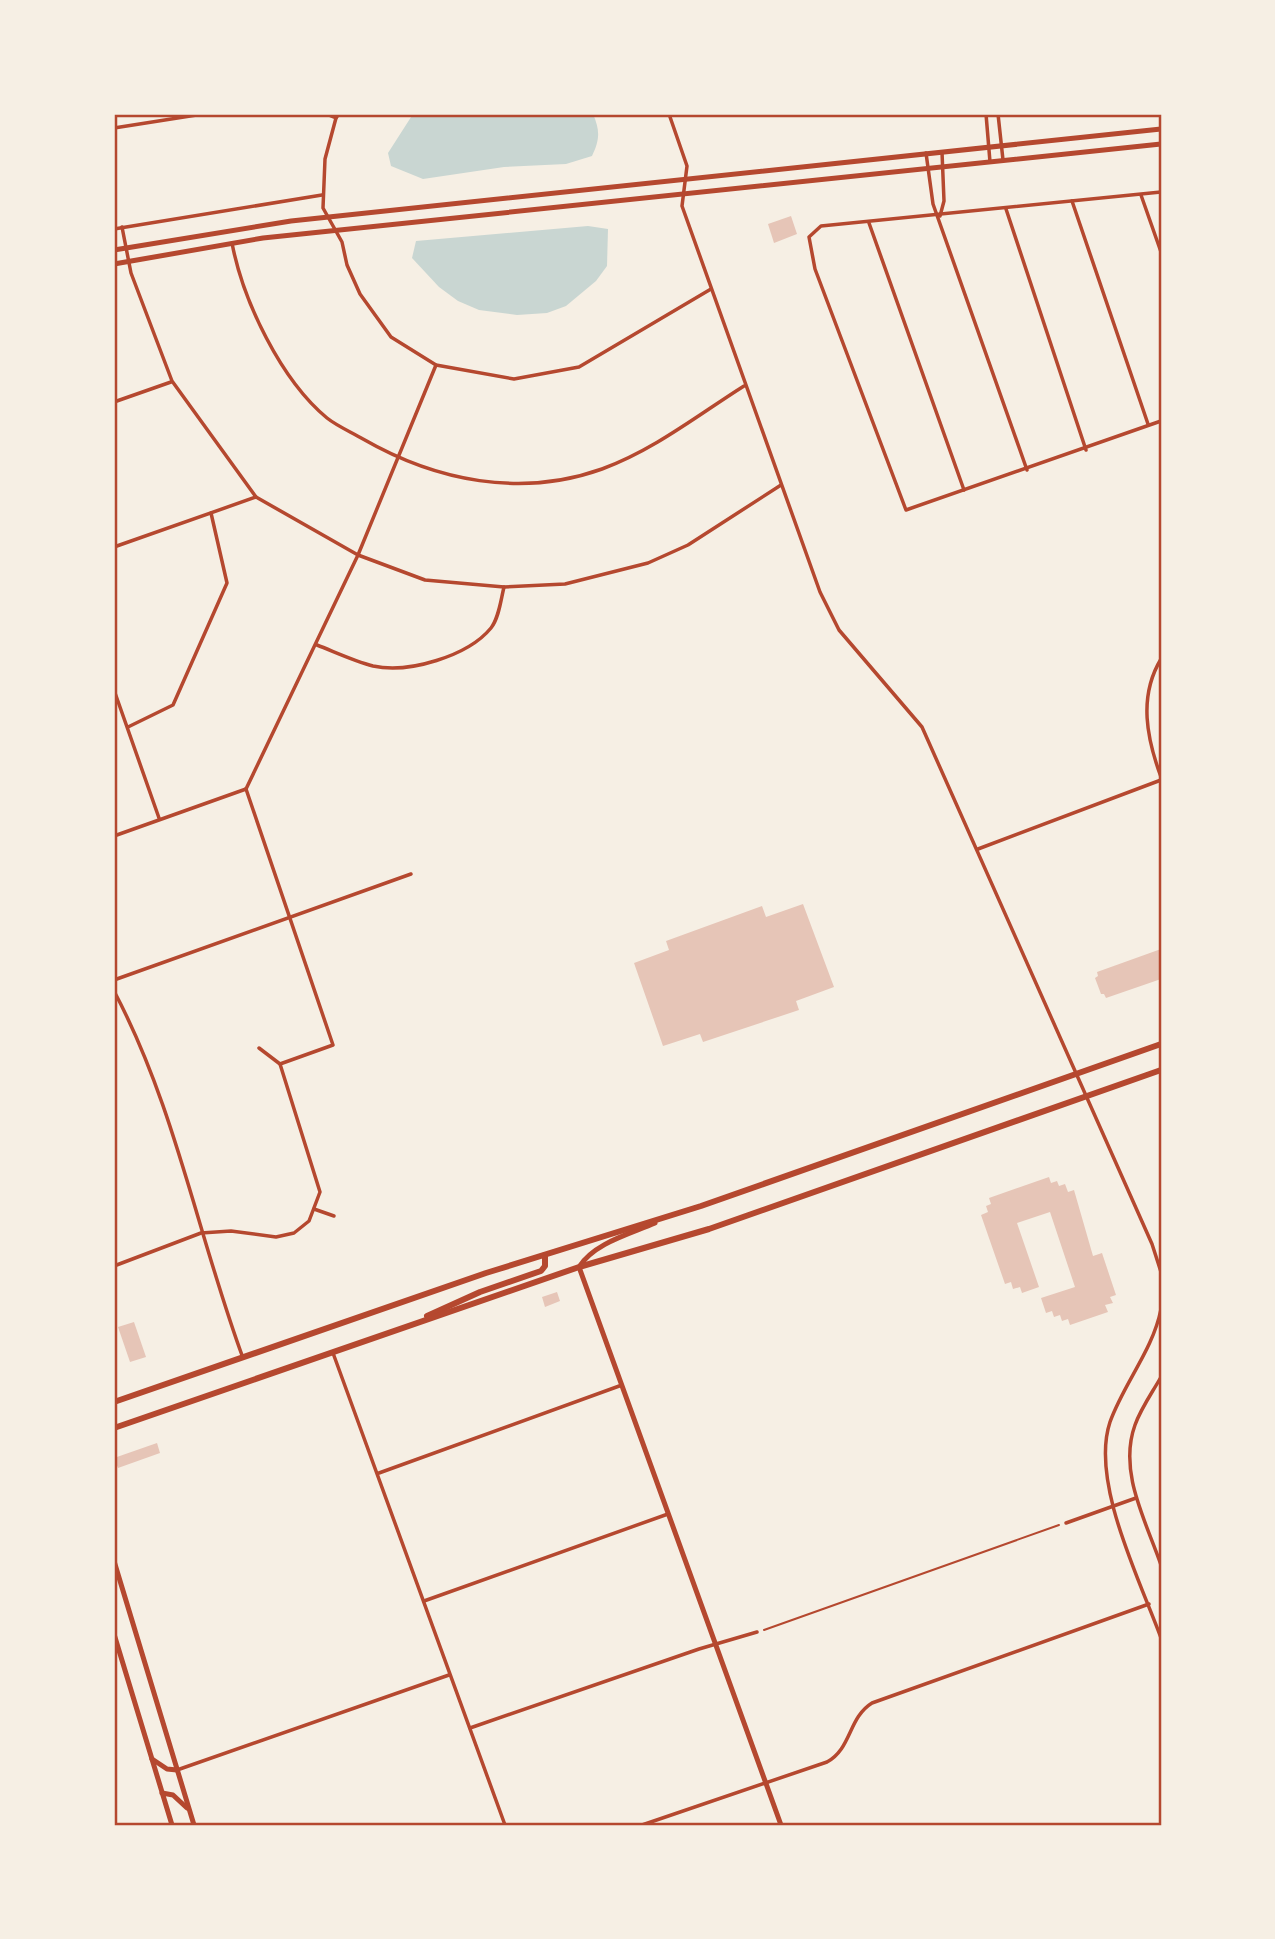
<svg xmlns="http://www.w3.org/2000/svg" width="1275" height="1939" viewBox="0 0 1275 1939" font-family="Montserrat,sans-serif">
  <rect width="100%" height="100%" fill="#f6efe4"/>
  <g fill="#c9d6d2">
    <path d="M413,114h180c7,16 7,26 -1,42l-26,8 -62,3 -81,12 -32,-13 -3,-13z"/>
    <polygon points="588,226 608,229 607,266 596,281 566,306 547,313 517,315 479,310 458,301 439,287 412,258 416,241"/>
  </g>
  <g fill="#e6c5b7">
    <polygon points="791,216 797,234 774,243 768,224"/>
    <polygon points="803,904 834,987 796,1001 799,1010 703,1042 700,1034 663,1046 634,963 669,950 666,941 762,906 766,917"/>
    <polygon points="1161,949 1161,979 1106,998 1104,994 1101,994 1095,978 1098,976 1097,972"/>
    <polygon points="1049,1177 1051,1183 1057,1181 1059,1186 1065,1184 1068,1192 1074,1190 1093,1256 1102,1253 1116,1295 1110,1297 1113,1303 1105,1305 1108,1312 1070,1325 1068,1319 1062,1321 1060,1315 1054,1317 1052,1311 1046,1313 1041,1298 1075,1287 1050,1212 1017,1223 1039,1287 1022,1293 1020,1287 1013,1289 1011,1282 1005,1284 981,1215 988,1212 986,1206 991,1204 989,1198"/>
    <polygon points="557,1292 560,1301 545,1307 542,1297"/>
    <polygon points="134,1322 146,1357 130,1362 118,1327"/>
    <polygon points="157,1443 160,1453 118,1468 114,1458"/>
  </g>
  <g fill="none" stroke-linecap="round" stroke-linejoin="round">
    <polyline stroke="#b5482f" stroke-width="2" points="764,1630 1059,1525"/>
    <g stroke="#b5482f" stroke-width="3.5">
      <polyline points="326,114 336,118 339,114"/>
      <polyline points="669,114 687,166 682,206 820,592 839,630 922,727 1152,1244 1161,1272"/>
      <polyline points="986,114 990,162"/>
      <polyline points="998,114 1003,160"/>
      <polyline points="336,118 325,159 323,208 342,242 347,265 360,294 391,337 436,365 514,379 579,367 711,289"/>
      <polyline points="114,128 203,114"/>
      <polyline points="926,153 933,204 1027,470"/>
      <polyline points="1161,192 821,226 809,237 815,269 906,510 1161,421"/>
      <polyline points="1141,195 1161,252"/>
      <polyline points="1072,201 1148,424"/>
      <polyline points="1006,209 1086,450"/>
      <polyline points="940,216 944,201 942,152"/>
      <polyline points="869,223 964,490"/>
      <polyline points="122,227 131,273 172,381 256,497 358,555 425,580 504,587 565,584 648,563 688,545 781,485"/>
      <polyline points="114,229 322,195"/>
      <path d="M232,243c11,58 49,137 95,175 10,8 24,14 36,21 73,42 158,59 239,30 52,-19 96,-54 142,-83"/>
      <polyline points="114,402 171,382"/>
      <polyline points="114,547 256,497"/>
      <path d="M317,645c18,7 37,16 56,21 35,8 95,-10 118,-38 8,-10 10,-29 13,-41"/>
      <path d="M1161,659c-23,38 -14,80 0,118"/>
      <polyline points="114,690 159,818"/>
      <polyline points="128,727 173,705 227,583 211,513"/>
      <polyline points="246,789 358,555 436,365"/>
      <polyline points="246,789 333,1045 280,1064"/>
      <polyline points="114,836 246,789"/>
      <polyline points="978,849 1161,780"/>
      <polyline points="114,980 411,874"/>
      <path d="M114,991c61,115 84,245 129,367"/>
      <polyline points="314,1209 334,1216"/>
      <polyline points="114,1266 201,1233 231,1231 276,1237 294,1233 309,1221 320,1192 280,1064 259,1048"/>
      <path d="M1161,1309c-8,41 -37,74 -51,113 -20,60 30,158 51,216"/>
      <polyline points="333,1353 505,1825"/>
      <path d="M1161,1377c-9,16 -20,31 -26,48 -17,47 11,96 26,140"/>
      <polyline points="379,1473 622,1385"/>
      <polyline points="1066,1523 1136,1498"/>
      <polyline points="424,1601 668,1514"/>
      <polyline points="470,1728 699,1649 757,1632"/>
      <polyline points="177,1770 449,1675"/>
      <path d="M642,1825l185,-63c25,-14 21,-44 45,-59l277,-99"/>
    </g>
    <path stroke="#b5482f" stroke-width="5" d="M655,1223c-25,11 -61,20 -76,44l202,558"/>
    <g stroke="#b5482f" stroke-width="5">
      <polyline points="114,250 291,221 1161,129"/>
      <polyline points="114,264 263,238 1161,144"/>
      <polyline points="114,1561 194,1825"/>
      <polyline points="114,1634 172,1825"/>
      <polyline points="152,1759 167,1769 177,1770"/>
      <polyline points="162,1793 173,1795 187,1808"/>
    </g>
    <g stroke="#b5482f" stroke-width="6">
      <polyline points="427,1316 480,1292 541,1271 545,1266 545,1255"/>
      <polyline points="114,1402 486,1273 701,1206 1161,1044"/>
      <polyline points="114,1428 579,1267 709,1229 1161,1070"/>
    </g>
  </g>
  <rect width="1275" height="1939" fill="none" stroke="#f6efe4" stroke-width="231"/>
  <rect x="116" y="116" width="1044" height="1708" fill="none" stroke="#b5482f" stroke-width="2.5"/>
</svg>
